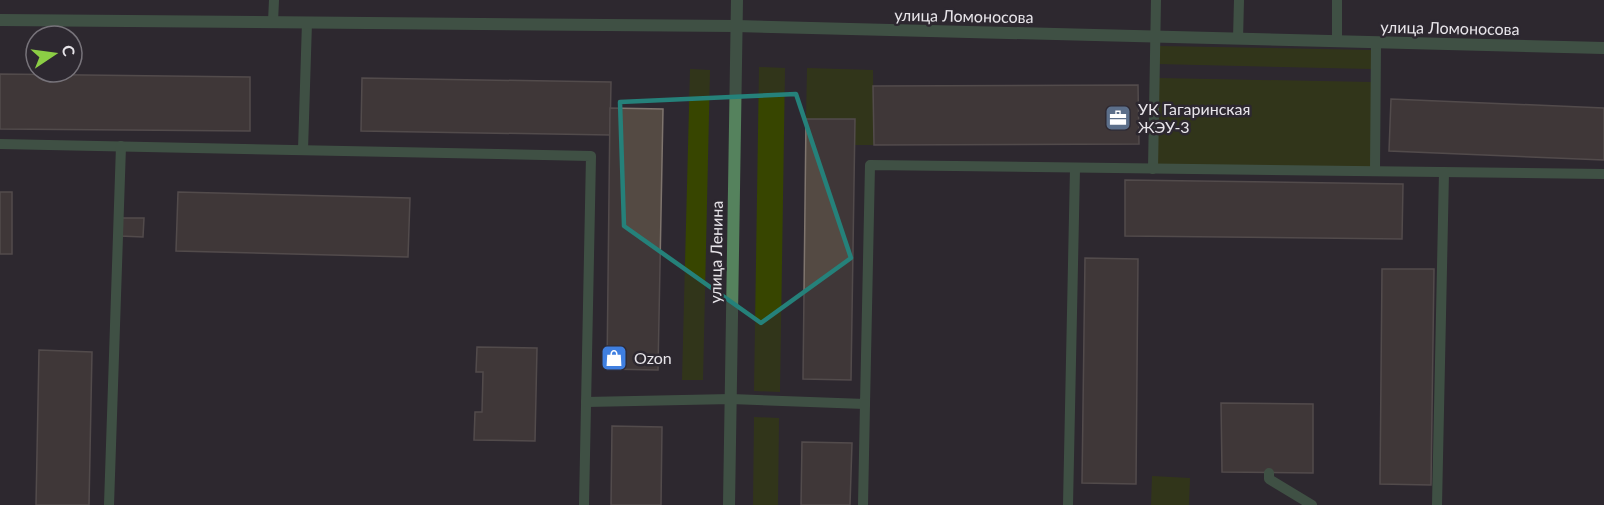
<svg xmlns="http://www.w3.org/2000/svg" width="1604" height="505" viewBox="0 0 1604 505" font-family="Lato,sans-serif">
  <rect width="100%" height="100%" fill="#2d2830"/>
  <g fill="#374500">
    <polygon points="1159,46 1372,50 1372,69 1157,64"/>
    <polygon points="759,67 785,68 780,392 754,391"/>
    <polygon points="807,68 873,70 874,145 855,145 855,119 806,119"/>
    <polygon points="690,69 710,70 703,380 682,380"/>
    <polygon points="1158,78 1372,82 1372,167 1157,166"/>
    <polygon points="754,417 779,418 778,505 753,505"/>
    <polygon points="1152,476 1190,478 1189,505 1151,505"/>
  </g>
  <g fill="#544a43" stroke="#7f756e" stroke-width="1.5">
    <polygon points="0,74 250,77 250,131 0,129"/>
    <polygon points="362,78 611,82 610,135 361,131"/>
    <polygon points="1138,85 1139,144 874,145 873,86"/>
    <polygon points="1391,99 1604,108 1604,160 1389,151"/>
    <polygon points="610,108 663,109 658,370 607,369"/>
    <polygon points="806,119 855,119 851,380 803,379"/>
    <polygon points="1125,180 1403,184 1402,239 1125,236"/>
    <rect x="0" y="192" width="12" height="62"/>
    <polygon points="178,192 410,198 408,257 176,251"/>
    <polygon points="122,218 144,218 143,237 120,236"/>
    <polygon points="1085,258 1138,259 1136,484 1082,483"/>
    <polygon points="1382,269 1434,269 1431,485 1380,484"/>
    <polygon points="477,347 537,348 535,441 474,440 475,412 482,412 483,372 476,372"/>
    <polygon points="39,350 92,352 89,505 36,505"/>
    <polygon points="1221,403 1313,404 1313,473 1222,472"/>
    <polygon points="612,426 662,427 661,505 611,505"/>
    <polygon points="802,442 852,443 850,505 801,505"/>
  </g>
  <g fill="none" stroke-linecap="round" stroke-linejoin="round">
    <g stroke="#55825d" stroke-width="10">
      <polyline points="273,22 274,0"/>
      <polyline points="1238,39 1239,0"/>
      <polyline points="1337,41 1337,0"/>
      <polyline points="0,144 591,156 584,505"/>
      <polyline points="303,150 307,22"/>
      <polyline points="1153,169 1156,0"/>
      <polyline points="1375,171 1376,42"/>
      <polyline points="586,402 731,399 865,404 870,165 1604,174"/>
      <polyline points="1269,473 1269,479 1312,505"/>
      <polyline points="109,505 121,146"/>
      <polyline points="863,505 865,404"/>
      <polyline points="1068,505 1075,168"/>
      <polyline points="1437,505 1444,172"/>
    </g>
    <polyline stroke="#55825d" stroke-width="12" points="0,20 736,26 1604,48"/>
    <polyline stroke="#55825d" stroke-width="12" points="729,505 737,0"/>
  </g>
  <path d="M0 0H1604V505H0ZM796,94l55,164 -90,65 -137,-97 -4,-124z" fill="#2d2830" fill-opacity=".55" fill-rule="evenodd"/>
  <path fill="none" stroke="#25817a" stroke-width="4.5" stroke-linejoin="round" d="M796,94l55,164 -90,65 -137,-97 -4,-124z"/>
  <defs>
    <g id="office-square" transform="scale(1.35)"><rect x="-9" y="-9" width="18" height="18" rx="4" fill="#5c6f8a" stroke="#2d2830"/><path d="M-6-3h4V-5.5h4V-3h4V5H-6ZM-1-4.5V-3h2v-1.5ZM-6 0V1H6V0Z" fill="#fff"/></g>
    <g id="shop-square" transform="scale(1.35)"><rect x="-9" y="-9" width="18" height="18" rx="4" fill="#3f7fe0" stroke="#2d2830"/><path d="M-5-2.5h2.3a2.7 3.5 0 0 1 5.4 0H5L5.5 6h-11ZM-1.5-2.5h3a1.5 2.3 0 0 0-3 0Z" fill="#fff"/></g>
  </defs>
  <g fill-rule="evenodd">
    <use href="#office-square" x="1118" y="118"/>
    <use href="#shop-square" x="614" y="358"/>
  </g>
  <g text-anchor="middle" stroke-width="5" stroke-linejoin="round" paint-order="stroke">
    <g font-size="16" fill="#e7e4e9" stroke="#2d2830">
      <text transform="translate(964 16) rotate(1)" y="6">улица Ломоносова</text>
      <text transform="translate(1450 28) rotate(1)" y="6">улица Ломоносова</text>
      <text transform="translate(716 252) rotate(-89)" y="6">улица Ленина</text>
    </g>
    <g font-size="16" fill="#e7e4e9" stroke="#2d2830" text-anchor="start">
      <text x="1138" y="115">УК Гагаринская<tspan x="1138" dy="18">ЖЭУ-3</tspan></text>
      <text x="634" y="364">Ozon</text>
    </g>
  </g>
  <g transform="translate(54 54) rotate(77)"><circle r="28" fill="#2d2830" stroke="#77737a" stroke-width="1.5"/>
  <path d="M0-4.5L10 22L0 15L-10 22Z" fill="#8cce45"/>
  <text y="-9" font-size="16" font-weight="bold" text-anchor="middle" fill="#e7e4e9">С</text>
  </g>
</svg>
